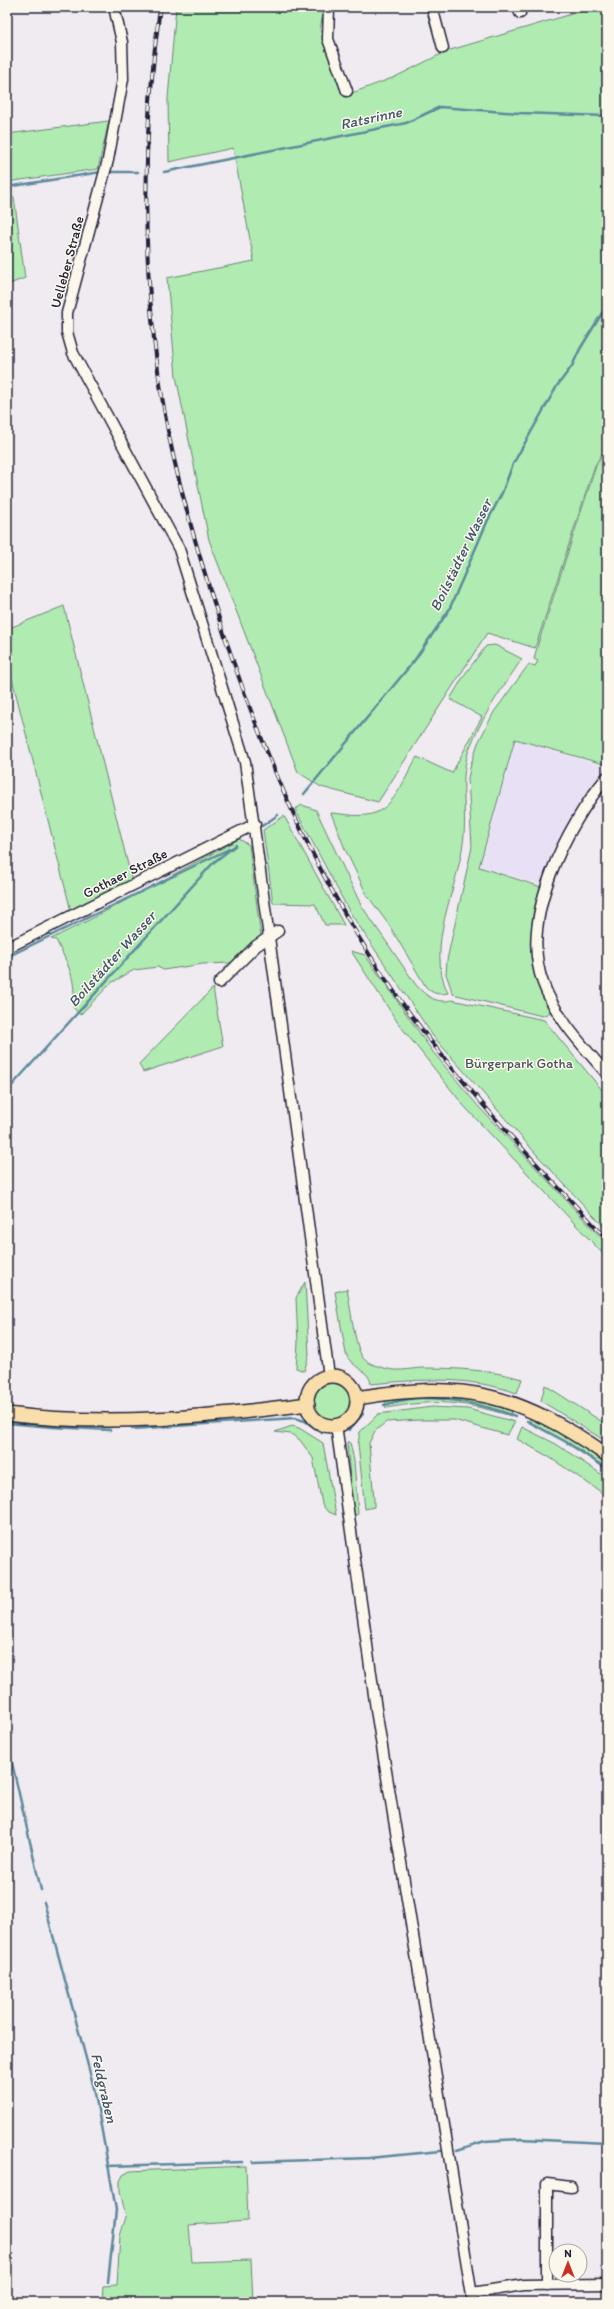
<svg xmlns="http://www.w3.org/2000/svg" width="614" height="2309" viewBox="0 0 614 2309" font-family="Itim,sans-serif">
  <rect width="100%" height="100%" fill="#f0eaf1"/>
  <filter id="ink" filterUnits="userSpaceOnUse"><feTurbulence type="fractalNoise" baseFrequency=".025" numOctaves="2"/><feDisplacementMap in="SourceGraphic" scale="8" xChannelSelector="R" yChannelSelector="G"/><feConvolveMatrix kernelMatrix="1 2 1 2 8 2 1 2 1" color-interpolation-filters="sRGB"/></filter>
  <g filter="url(#ink)">
    <polygon fill="#e8e1f5" points="516,740 607,767 577,810 555,853 543,885 480,867"/>
    <g fill="#b0ebb1" stroke="#698676">
      <polygon points="176,7 324,7 320,30 344,96 395,77 447,51 582,11 607,7 607,446 595,465 535,648 487,633 378,802 321,787 298,772 209,540 176,376 167,278 254,261 233,148 169,162 168,98"/>
      <polygon points="109,121 98,169 7,182 7,134"/>
      <polygon points="14,197 25,278 7,285 7,198"/>
      <path d="M607,447v318l-92,-26 -36,128 62,20c-13,55 -16,72 10,125l-9,4 -89,-22 -7,-20 1,-14 25,-113 -4,-69 3,-14 7,-21 16,-31 35,-48 6,2 3,-5 -4,-2 3,-12 59,-181z"/>
      <polygon points="64,606 132,881 71,911 7,659 7,629"/>
      <path d="M495,645l27,14c-20,29 -39,56 -52,88 -12,31 -2,64 -7,96 -6,49 -38,102 -15,150 -10,2 -15,1 -22,-6l-37,-62 -22,-30 -22,-46 -14,-36c14,1 31,5 44,0 21,-8 31,-38 42,-56l35,16 30,-56 -32,-18 15,-25 21,-28z"/>
      <path d="M302,805l14,5 45,95 55,80c10,11 20,19 36,15l92,20 63,76v134l-70,-75 -104,-119 -84,-125 -54,-102z"/>
      <polygon points="284,816 344,925 325,925 315,904 273,903 263,830"/>
      <path d="M239,839l10,6 12,92 -28,26 -30,1 -40,6 -5,-3 -24,3 -23,13 -31,32 -7,-8c4,-28 -5,-42 -17,-67l-5,-1 40,-20z"/>
      <polygon points="351,951 365,955 433,1052 478,1106 607,1244 607,1258 464,1106 398,1023"/>
      <polygon points="213,988 223,1046 143,1072 139,1064"/>
      <polygon points="305,1282 309,1355 304,1371 296,1368 298,1343 296,1298"/>
      <path d="M347,1289c3,15 8,59 16,69 5,6 17,9 25,11 11,3 25,-1 36,-1 32,0 67,2 98,11l-5,14c-50,-17 -93,-14 -146,-9 -1,-14 -21,-17 -25,-30l-11,-62z"/>
      <circle cx="332" cy="1401" r="18"/>
      <polygon points="545,1385 607,1425 607,1442 541,1401"/>
      <path d="M426,1396l44,2 42,11 -1,7c-49,-15 -75,-17 -125,-8l-1,-7z"/>
      <polygon points="432,1407 468,1409 515,1422 507,1435 454,1420 420,1420 386,1422 375,1431 369,1443 374,1500 374,1507 365,1509 358,1444 360,1432 378,1414"/>
      <polygon points="530,1419 562,1433 607,1461 607,1468 569,1443 529,1421"/>
      <polygon points="292,1426 299,1428 323,1443 336,1515 327,1511 322,1504 313,1458 300,1440 291,1434 275,1432"/>
      <polygon points="522,1427 556,1444 607,1478 607,1496 549,1457 517,1439"/>
      <polygon points="347,1442 350,1442 354,1461 358,1514 353,1516"/>
      <polygon points="246,2166 248,2221 189,2225 192,2262 251,2260 253,2302 102,2302 103,2286 117,2285 120,2236 126,2217 120,2191 120,2181 123,2175 130,2171"/>
    </g>
    <g fill="none" stroke-linecap="round" stroke-linejoin="round">
      <g stroke="#5c8a9d" stroke-width="2.5">
        <polyline points="108,172 138,172"/>
        <polyline points="164,172 406,123 440,107 519,113 607,116"/>
        <polyline points="7,187 101,172"/>
        <polyline points="304,794 414,661 449,610 487,522 502,493 513,464 557,386 572,366 580,349 607,305"/>
        <polyline points="262,826 278,815"/>
        <polyline points="7,957 231,848"/>
        <polyline points="7,1091 214,862 236,845"/>
        <path d="M384,1405c12,-3 25,-7 37,-7 32,0 63,7 94,18"/>
        <polyline points="527,1421 566,1442 607,1469"/>
        <polyline points="7,1423 52,1427 110,1430"/>
        <polyline points="132,1429 295,1418 305,1421 322,1433"/>
        <polyline points="349,1430 363,1414"/>
        <polyline points="7,1741 41,1890"/>
        <polyline points="44,1902 94,2088 109,2170 116,2210 108,2282"/>
        <polyline points="457,2150 485,2141 521,2139 607,2143"/>
        <polyline points="253,2162 369,2158 441,2151"/>
        <polyline points="108,2166 243,2162"/>
      </g>
      <g stroke="#22223b" stroke-width="13">
        <g id="minor">
          <polyline points="114,7 122,42 123,79 108,160 67,313 67,332 73,353 179,549 245,762 329,1376"/>
          <polyline points="329,7 328,39 347,91"/>
          <polyline points="432,7 443,48"/>
          <polyline points="518,7 520,13"/>
          <path d="M607,777c-41,49 -88,142 -64,206 13,35 40,63 64,91"/>
          <polyline points="7,948 255,824"/>
          <polyline points="219,983 256,946 278,931"/>
          <polyline points="336,1425 377,1716 473,2302"/>
          <polyline points="547,2285 547,2184 571,2187"/>
          <polyline points="472,2293 524,2285 607,2284"/>
        </g>
      </g>
      <g stroke="#22223b" stroke-width="16">
        <g id="major">
          <circle cx="332" cy="1401" r="25"/>
          <path d="M357,1398c108,-18 159,-5 250,57"/>
          <path d="M7,1414c101,13 200,3 301,-10"/>
        </g>
      </g>
      <use href="#minor" stroke="#fbf7ec" stroke-width="10"/>
      <use href="#major" stroke="#f9ddab" stroke-width="13"/>
      <g stroke="#22223b" stroke-width="4">
        <path id="rail" d="M160,7c-20,143 -19,287 9,429 14,69 35,137 57,204 39,117 87,230 156,334 65,97 145,181 225,265"/>
      </g>
      <use href="#rail" stroke="#fbf7ec" stroke-width="2.5" stroke-dasharray="8" stroke-linecap="butt"/>
    </g>
  </g>
  <g text-anchor="middle" stroke-width="3" stroke-linejoin="round" paint-order="stroke">
    <g font-size="14" fill="#22223b" stroke="#fbf7ec">
      <text transform="translate(67 262) rotate(-75)" y="5">Uelleber Straße</text>
      <text transform="translate(125 873) rotate(-27)" y="5">Gothaer Straße</text>
    </g>
    <g font-size="14" fill="#465458" stroke="#fbf7ec">
      <text x="519" y="1068">Bürgerpark Gotha</text>
    </g>
    <g font-size="15" font-style="italic" fill="#3f566c" stroke="#fbf7ec">
      <text transform="translate(371 118) rotate(-12)" y="5">Ratsrinne</text>
      <text transform="translate(461 555) rotate(-64)" y="5">Boilstädter Wasser</text>
      <text transform="translate(112 959) rotate(-48)" y="5">Boilstädter Wasser</text>
      <text transform="translate(104 2088) rotate(77)" y="5">Feldgraben</text>
    </g>
  </g>
  <rect width="614" height="2309" fill="none" stroke="#fbf7ec" stroke-width="24"/>
  <rect x="12" y="12" width="590" height="2285" fill="none" stroke="#22223b" stroke-width="1.5" filter="url(#ink)"/>
  <g transform="translate(568 2263)"><circle r="19" fill="#fbf7ec" stroke="#a4a2a5"/>
  <path d="M0-3L7 15L0 10L-7 15Z" fill="#c8321e"/>
  <text y="-6" font-size="11" font-weight="bold" text-anchor="middle" fill="#22223b">N</text>
  </g>
</svg>
